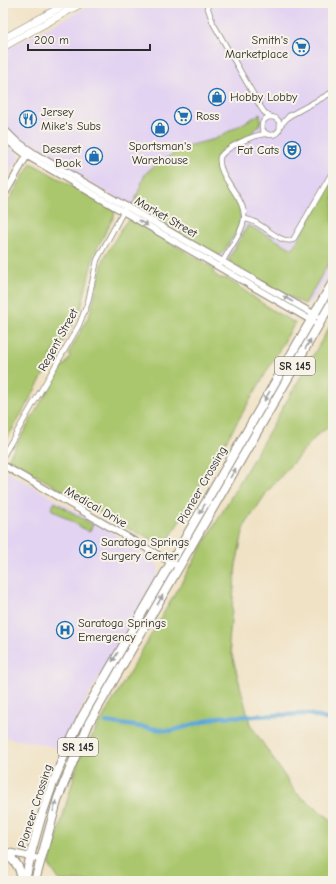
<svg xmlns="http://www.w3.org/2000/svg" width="336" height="884" viewBox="0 0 336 884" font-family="'Comic Neue',sans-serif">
  <rect width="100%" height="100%" fill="#f7f3e8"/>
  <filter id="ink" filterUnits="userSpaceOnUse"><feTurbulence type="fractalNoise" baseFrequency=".025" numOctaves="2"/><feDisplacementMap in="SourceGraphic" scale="8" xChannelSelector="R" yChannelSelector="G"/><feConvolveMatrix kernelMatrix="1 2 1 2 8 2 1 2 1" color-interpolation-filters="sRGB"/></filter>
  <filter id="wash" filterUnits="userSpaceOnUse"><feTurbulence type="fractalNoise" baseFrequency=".012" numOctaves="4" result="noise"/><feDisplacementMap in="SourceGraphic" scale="16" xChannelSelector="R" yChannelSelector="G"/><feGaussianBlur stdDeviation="0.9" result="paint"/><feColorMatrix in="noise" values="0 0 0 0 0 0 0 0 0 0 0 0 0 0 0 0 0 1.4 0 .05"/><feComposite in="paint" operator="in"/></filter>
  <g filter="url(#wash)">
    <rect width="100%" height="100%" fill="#f0e2c5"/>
    <g fill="#e3d3f2">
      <polygon points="95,3 333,3 333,269 312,302 304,304 275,290 37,152 20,142 3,125 3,51"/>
      <polygon points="3,141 17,152 19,157 3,186"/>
      <polygon points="3,469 113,533 139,552 154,560 159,569 157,577 85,702 62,750 50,746 3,737"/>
    </g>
    <g fill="#abc76e" stroke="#6b794c">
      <path d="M260,114l1,7c-7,20 -42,23 -45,39 0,6 3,10 5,14 14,24 30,41 10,66 -4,6 -7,14 -14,16l-84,-49 -2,-4h3l11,-29 11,-10 31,-18 28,-7z"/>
      <polygon points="31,163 115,210 114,216 94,254 81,308 60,347 56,348 51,357 52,360 3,446 3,217 9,200"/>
      <polygon points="333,178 333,256 305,304 275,290 230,263 229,258 248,225 293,249"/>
      <polygon points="130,219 212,267 214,274 220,278 228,279 272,310 295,323 165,546 121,525 8,459 62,366 65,365 70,357 69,353 90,314 104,258 125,223"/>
      <polygon points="333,321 333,425 319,433 267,492 244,527 236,565 229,643 250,724 296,793 333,821 333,881 60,881 49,865 79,759"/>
      <polygon points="55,502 93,525 89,532 51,509"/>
    </g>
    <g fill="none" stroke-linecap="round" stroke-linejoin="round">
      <polyline stroke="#5ea7d5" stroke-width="4.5" points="106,722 171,731 219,717 308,714 333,721"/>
    </g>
  </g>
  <g filter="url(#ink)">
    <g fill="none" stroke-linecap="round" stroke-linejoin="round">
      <g stroke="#8e8678" stroke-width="6">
        <g id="street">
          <polyline points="206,3 213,23 260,106 264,112 271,117"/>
          <circle cx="271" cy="126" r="9"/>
          <polyline points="280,126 289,116 333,92"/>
          <path d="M244,219c16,0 35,26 49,21l40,-69"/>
          <path d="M222,263c6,-13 20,-29 22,-44 3,-21 -28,-42 -24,-62 6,-10 35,-23 47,-23"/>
          <polyline points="3,456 79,325 88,302 97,260 124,210"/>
        </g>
      </g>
      <g stroke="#8e8678" stroke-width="8">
        <g id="secondary">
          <polyline points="3,128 15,140 35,154 317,316"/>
          <polyline points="3,137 29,157 314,322"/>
          <polyline points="3,197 29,152"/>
          <polyline points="3,465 179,567"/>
          <polyline points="3,851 40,859"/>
        </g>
      </g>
      <g stroke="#8e8678" stroke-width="8">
        <g id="primary">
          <polyline points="3,39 68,3"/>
          <polyline points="3,47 82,3"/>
        </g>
      </g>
      <g stroke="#8e8678" stroke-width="10">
        <g id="highway">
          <path d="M3,852c11,8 19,15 18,29"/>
          <path d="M25,881c11,-57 31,-112 57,-164l251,-435"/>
          <polyline points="35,881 58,798 89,723 333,300"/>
        </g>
      </g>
      <use href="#street" stroke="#fff" stroke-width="4.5"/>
      <use href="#secondary" stroke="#fff" stroke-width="6"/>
      <use href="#primary" stroke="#fff" stroke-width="7"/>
      <use href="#highway" stroke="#fff" stroke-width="8"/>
    </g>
    <defs><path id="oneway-solid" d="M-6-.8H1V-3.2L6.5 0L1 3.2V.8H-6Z"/></defs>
    <g fill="#a0a0a0">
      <use href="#oneway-solid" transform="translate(143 223) rotate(30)"/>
      <use href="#oneway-solid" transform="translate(288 299) rotate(-150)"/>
      <use href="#oneway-solid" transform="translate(308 344) rotate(-60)"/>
      <use href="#oneway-solid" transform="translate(267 396) rotate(120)"/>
      <use href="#oneway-solid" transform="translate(233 473) rotate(-60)"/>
      <use href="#oneway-solid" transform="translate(202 509) rotate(120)"/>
      <use href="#oneway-solid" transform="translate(160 600) rotate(-60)"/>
      <use href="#oneway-solid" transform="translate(115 657) rotate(121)"/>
      <use href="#oneway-solid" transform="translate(55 806) rotate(-72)"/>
    </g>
  </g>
  <defs>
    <g id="supermarket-ring" transform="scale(0.9)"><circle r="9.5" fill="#f7f3e8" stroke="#1f6fb2" stroke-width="1.5"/><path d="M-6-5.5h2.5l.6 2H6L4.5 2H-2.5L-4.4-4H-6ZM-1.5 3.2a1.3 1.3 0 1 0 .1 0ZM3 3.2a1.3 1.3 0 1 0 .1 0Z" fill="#1f6fb2"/></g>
    <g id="shop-ring" transform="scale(0.9)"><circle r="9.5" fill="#f7f3e8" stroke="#1f6fb2" stroke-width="1.5"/><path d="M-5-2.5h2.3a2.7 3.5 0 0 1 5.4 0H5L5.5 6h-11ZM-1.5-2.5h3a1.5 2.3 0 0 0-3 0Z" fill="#1f6fb2"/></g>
    <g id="restaurant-ring" transform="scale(0.9)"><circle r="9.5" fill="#f7f3e8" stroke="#1f6fb2" stroke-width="1.5"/><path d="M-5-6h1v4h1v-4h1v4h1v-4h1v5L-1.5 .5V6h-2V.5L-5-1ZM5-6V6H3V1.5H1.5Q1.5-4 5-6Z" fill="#1f6fb2"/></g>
    <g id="theatre-ring" transform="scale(0.9)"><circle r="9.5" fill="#f7f3e8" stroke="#1f6fb2" stroke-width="1.5"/><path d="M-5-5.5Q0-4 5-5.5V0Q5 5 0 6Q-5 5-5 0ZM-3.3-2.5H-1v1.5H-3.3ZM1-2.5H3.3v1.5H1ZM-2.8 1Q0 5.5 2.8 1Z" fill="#1f6fb2"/></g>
    <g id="hospital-ring" transform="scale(0.9)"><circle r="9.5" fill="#f7f3e8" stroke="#1f6fb2" stroke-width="1.5"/><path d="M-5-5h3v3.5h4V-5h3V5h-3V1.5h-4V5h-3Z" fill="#1f6fb2"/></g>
  </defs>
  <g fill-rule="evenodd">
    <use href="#supermarket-ring" x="301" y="47"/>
    <use href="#shop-ring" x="217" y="97"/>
    <use href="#supermarket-ring" x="183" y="116"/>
    <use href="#restaurant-ring" x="28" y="119"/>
    <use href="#shop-ring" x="160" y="128"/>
    <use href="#theatre-ring" x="292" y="150"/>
    <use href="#shop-ring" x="94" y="156"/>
    <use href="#hospital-ring" x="88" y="549"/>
    <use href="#hospital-ring" x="65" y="630"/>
  </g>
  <g text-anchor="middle" stroke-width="4" stroke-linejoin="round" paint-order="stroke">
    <g fill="#f7f3e8" stroke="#686764" stroke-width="1">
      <rect x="275" y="357" width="40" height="18" rx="3"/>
      <rect x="58" y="738" width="40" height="18" rx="3"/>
    </g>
    <g font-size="11" font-weight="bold" fill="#2b2b2b">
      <text x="295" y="370">SR 145</text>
      <text x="78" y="751">SR 145</text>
    </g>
    <g font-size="12" fill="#2b2b2b" stroke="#f7f3e8" text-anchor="start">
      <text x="288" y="44" text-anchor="end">Smith's<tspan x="288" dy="14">Marketplace</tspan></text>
      <text x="230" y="101">Hobby Lobby</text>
      <text x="41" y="116">Jersey<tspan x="41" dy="14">Mike's Subs</tspan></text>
      <text x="196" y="120">Ross</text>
      <text x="160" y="150" text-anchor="middle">Sportsman's<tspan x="160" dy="14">Warehouse</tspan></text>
      <text x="81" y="153" text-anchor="end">Deseret<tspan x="81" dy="14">Book</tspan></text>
      <text x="279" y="154" text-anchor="end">Fat Cats</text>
      <text x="101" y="546">Saratoga Springs<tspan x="101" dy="14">Surgery Center</tspan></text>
      <text x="78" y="627">Saratoga Springs<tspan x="78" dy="14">Emergency</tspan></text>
    </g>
    <g font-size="12" fill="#2b2b2b" stroke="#f7f3e8">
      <text transform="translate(166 217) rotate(30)" y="4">Market Street</text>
      <text transform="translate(58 340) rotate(-61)" y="4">Regent Street</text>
      <text transform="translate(202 485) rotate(-60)" y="4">Pioneer Crossing</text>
      <text transform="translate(96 507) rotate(30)" y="4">Medical Drive</text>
      <text transform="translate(35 806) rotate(-72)" y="4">Pioneer Crossing</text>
    </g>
  </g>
  <rect width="336" height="884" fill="none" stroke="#f7f3e8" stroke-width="16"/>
  <path d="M28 44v6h122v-6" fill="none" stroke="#2b2b2b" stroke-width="2"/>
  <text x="34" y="44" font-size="12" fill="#2b2b2b" stroke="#f7f3e8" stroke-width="3" paint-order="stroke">200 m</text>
</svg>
